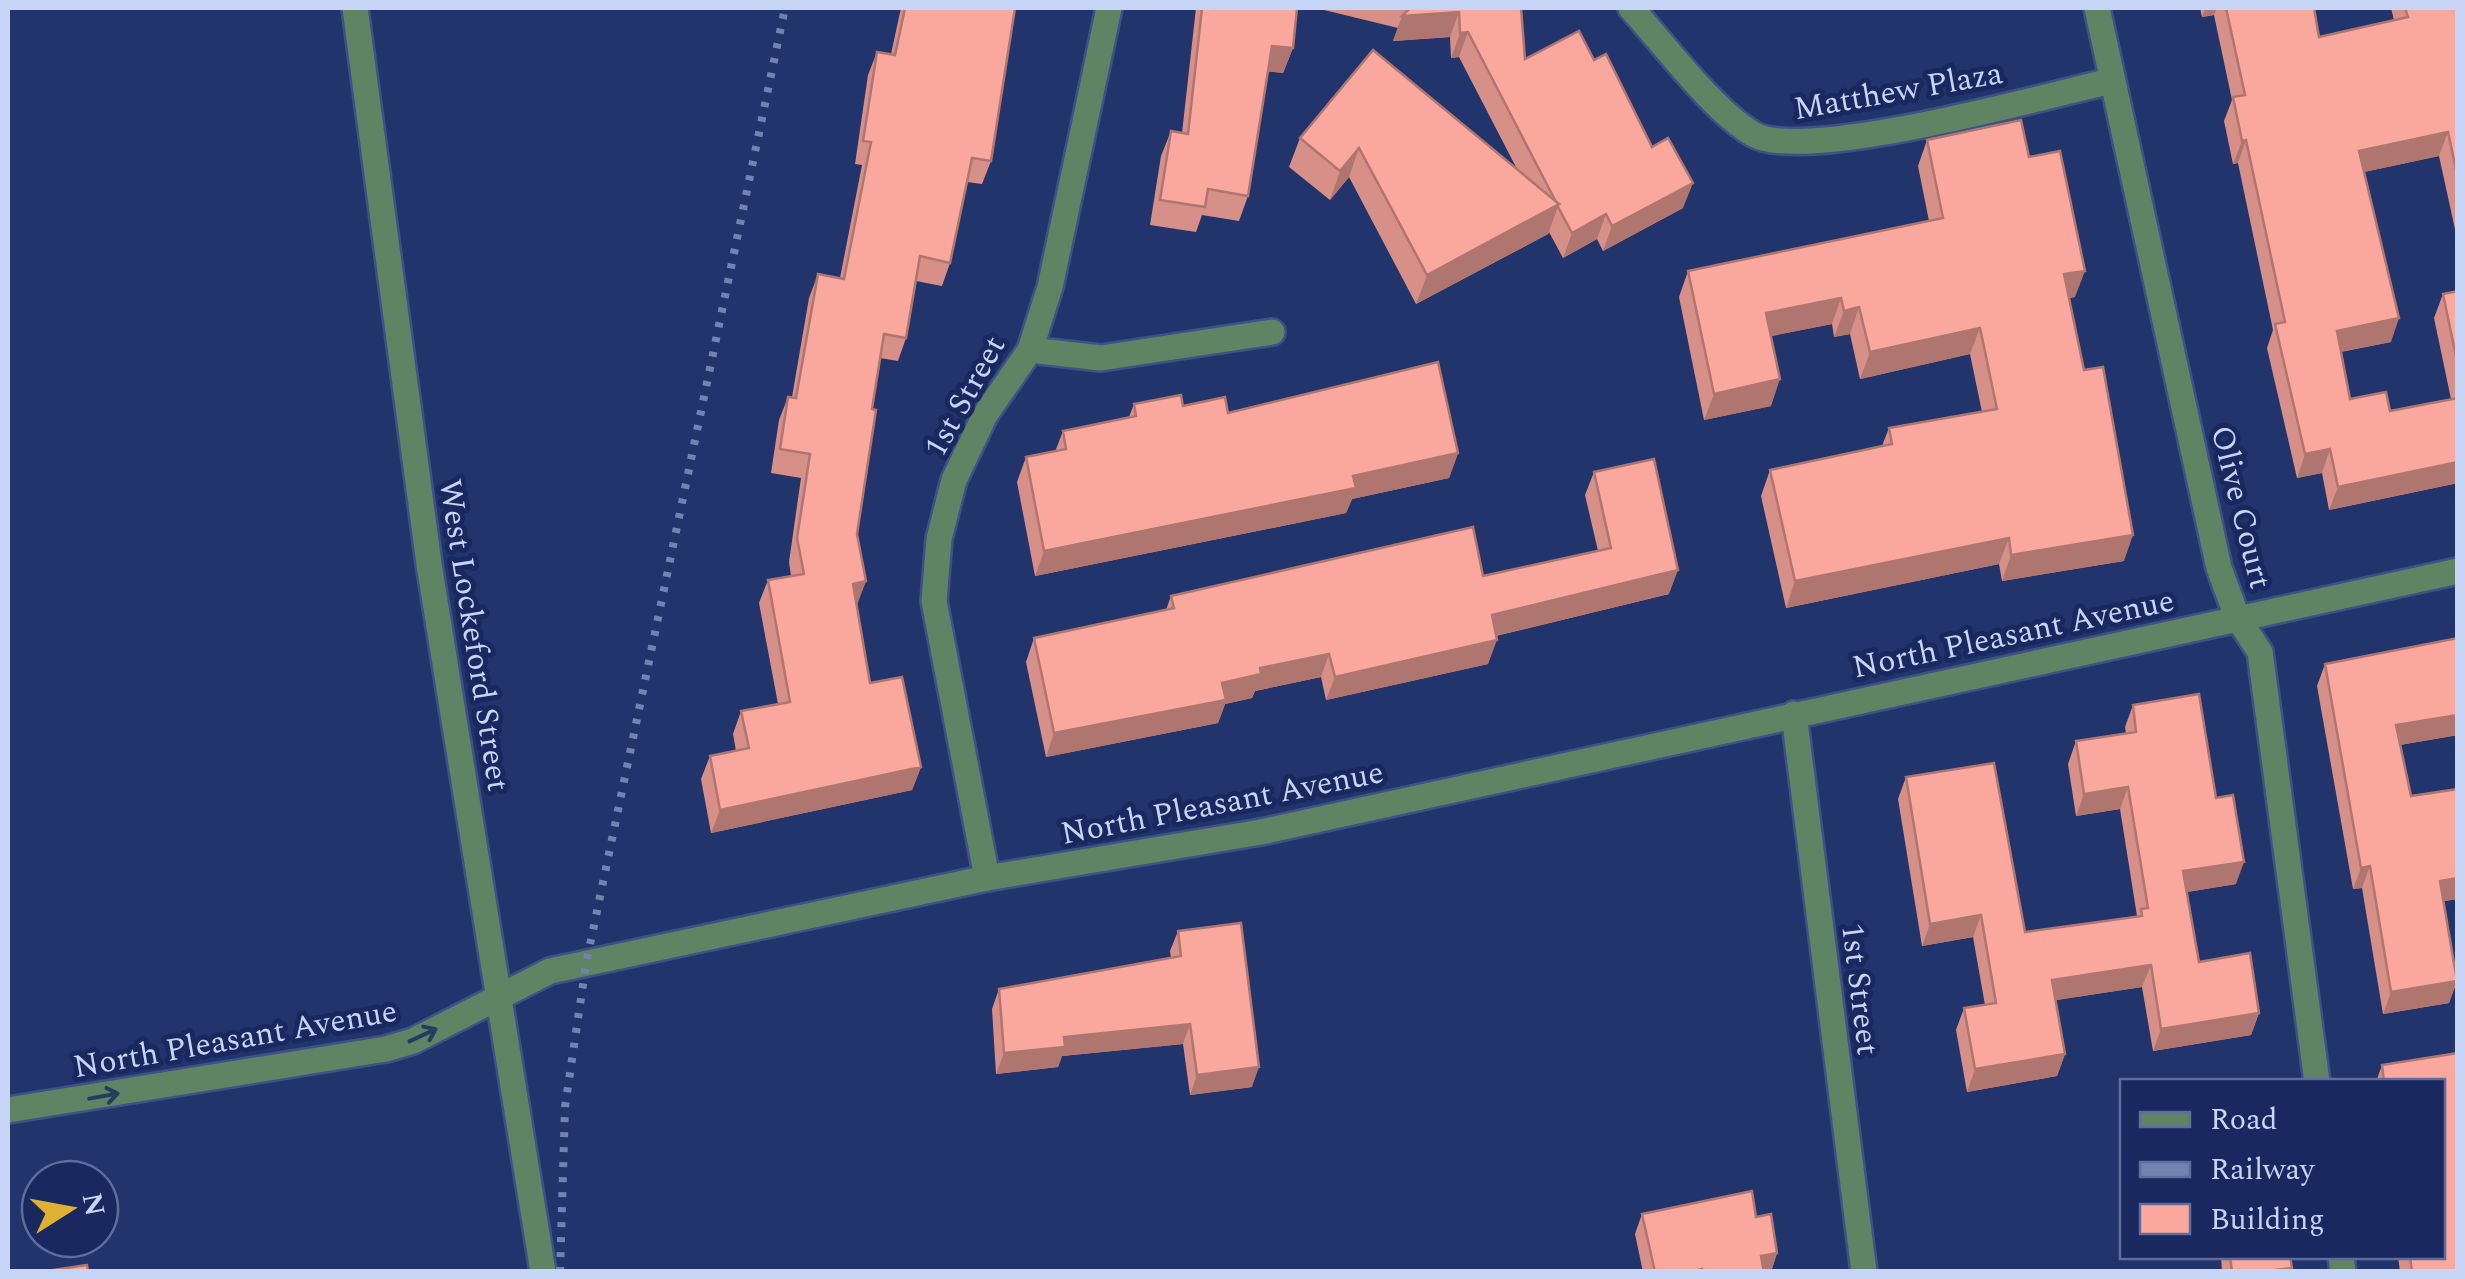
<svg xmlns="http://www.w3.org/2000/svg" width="2465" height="1279" viewBox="0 0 2465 1279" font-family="Spectral,serif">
  <rect width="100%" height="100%" fill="#22346c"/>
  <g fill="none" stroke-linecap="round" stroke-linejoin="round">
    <g stroke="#405185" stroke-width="30">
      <g id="minor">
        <polyline points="355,8 429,564 543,1272"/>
        <path d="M1631,8c32,35 82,103 122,126 49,30 292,-38 358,-53"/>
        <polyline points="2097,8 2219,568 2237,617 2260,652 2317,1082"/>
        <polyline points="1030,350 1101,358 1272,332"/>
        <polyline points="1794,714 1864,1272"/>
        <polyline points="987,878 934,601 939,539 954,480 985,415 1030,350 1050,287 1109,8"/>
        <polyline points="8,1110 386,1049 413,1041 550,971 987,878 1261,832 2458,571"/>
        <polyline points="2341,1256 2343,1272"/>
      </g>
    </g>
    <use href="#minor" stroke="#5f8463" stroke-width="25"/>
    <polyline stroke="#7383b1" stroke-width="8" stroke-dasharray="5 10" stroke-linecap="butt" points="560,1272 565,1107 586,964 785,8"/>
  </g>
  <g fill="#d79088">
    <polygon points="901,8 1015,8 991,161 982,184 967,182 950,263 942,286 916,281 906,338 898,361 880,358 872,409 857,534 866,581 856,605 870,683 921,767 912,790 711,833 701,779 710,756 736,751 733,734 741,711 778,704 759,603 768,580 791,576 789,562 801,478 771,473 779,420 788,397 792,397 809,298 818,274 840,278 862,165 855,164 868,75 877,52 891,54"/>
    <polygon points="1196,8 1297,8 1293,48 1283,73 1268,71 1248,196 1239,221 1202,215 1196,232 1150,225 1161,156 1171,131 1182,133"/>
    <polygon points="1316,8 1521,8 1525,59 1594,60 1652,147 1683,208 1603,251 1597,239 1563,258 1549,232 1548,234 1416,304 1349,177 1330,200 1289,167 1300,138 1517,169 1459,57 1451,58 1450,37 1393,41 1398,28"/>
    <polygon points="2200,8 2314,8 2319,37 2394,20 2391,8 2458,8 2458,243 2439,156 2364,172 2391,342 2341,352 2350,399 2390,411 2451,399 2434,318 2443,294 2458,291 2458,483 2329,510 2322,473 2297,478 2267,348 2273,330 2238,163 2233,164 2224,121 2232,100 2214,15 2202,17"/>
    <polygon points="1927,140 2029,157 2075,297 2069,298 2124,561 2002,581 1999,564 1786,608 1761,496 1770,470 1882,446 1889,428 1982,412 1970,354 1860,379 1850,334 1834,337 1832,324 1771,336 1771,406 1704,420 1679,297 1688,271 1929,221 1918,166"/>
    <polygon points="1134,404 1183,406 1458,453 1449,478 1352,499 1346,513 1035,576 1017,482 1026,457 1055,452 1063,431 1129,417"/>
    <polygon points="1594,472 1669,594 1496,636 1488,664 1326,700 1321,677 1255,691 1252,698 1225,704 1218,723 1046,757 1026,662 1034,638 1166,610 1171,596 1483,576 1598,551 1585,495"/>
    <polygon points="2458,638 2458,735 2400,745 2411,796 2458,789 2458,899 2444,901 2457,981 2449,1003 2383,1014 2362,888 2353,889 2317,686 2325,664"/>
    <polygon points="2133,705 2216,798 2236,884 2187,892 2199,962 2259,1013 2251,1035 2153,1051 2142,987 2056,1000 2065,1054 2057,1076 1967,1092 1956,1030 1964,1008 1985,1005 1973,937 1922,946 1898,799 1906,777 2025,932 2137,916 2120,809 2076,816 2068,764 2076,741 2126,734 2125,727"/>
    <polygon points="1178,931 1252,1087 1190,1095 1183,1044 1062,1056 1058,1067 996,1074 992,1009 999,989 1171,958 1170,951"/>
    <polygon points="2458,1053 2458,1272 2400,1272 2398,1256 2442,1256 2442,1082 2376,1082 2382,1065"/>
    <polygon points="1642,1214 1756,1217 1777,1253 1771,1272 1643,1272 1635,1234"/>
    <polygon points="2221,1256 2290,1256 2292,1268 2290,1272 2222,1272"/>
  </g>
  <g fill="#af766f">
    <polygon points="2205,8 2217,8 2214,15 2202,17"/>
    <polygon points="1459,12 1450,37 1393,41 1402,16"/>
    <polygon points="1468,32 1459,57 1451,58 1460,33"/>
    <polygon points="1272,46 1293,48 1283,73 1263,71"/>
    <polygon points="2448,132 2439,156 2350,175 2359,151"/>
    <polygon points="2246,140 2238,163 2233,164 2242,141"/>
    <polygon points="1359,148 1349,177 1330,200 1340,171"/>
    <polygon points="1693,183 1683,208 1603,251 1612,226"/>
    <polygon points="1559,204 1548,234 1416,304 1427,275"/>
    <polygon points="1606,214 1597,239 1563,258 1572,233"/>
    <polygon points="2085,271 2075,297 2054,300 2064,274"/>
    <polygon points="1841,298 1832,324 1757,339 1766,313"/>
    <polygon points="1859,307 1850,334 1834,337 1844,311"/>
    <polygon points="2399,318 2391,342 2328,354 2337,331"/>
    <polygon points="1980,328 1970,354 1860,379 1870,352"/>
    <polygon points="1780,379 1771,406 1704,420 1714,394"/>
    <polygon points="2330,449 2322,473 2297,478 2305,454"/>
    <polygon points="1458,453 1449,478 1352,499 1346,513 1035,576 1044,551 1353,476"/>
    <polygon points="2458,462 2458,483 2329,510 2338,487"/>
    <polygon points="2133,535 2124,561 2002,581 2011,555"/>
    <polygon points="2009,538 1999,564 1786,608 1795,581"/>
    <polygon points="1678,570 1669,594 1483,639 1492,615"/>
    <polygon points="866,581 857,605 844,607 853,584"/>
    <polygon points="1497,640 1488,664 1326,700 1335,677"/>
    <polygon points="1329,654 1321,677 1255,691 1252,698 1225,704 1218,723 1046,757 1054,733 1222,683 1260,668"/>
    <polygon points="2458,715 2458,735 2388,747 2396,725"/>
    <polygon points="921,767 912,790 711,833 720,810"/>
    <polygon points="2128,787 2120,809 2076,816 2084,794"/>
    <polygon points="2244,862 2236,884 2175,894 2183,871"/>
    <polygon points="2370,866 2362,888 2353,889 2361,868"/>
    <polygon points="2458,878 2458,899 2432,903 2440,881"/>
    <polygon points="1981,915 1973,937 1922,946 1930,924"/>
    <polygon points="2151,965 2142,987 2044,1002 2052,980"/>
    <polygon points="2457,981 2449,1003 2383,1014 2391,992"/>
    <polygon points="2259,1013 2251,1035 2153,1051 2161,1029"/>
    <polygon points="1190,1024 1183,1044 1062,1056 1058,1067 996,1074 1004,1053 1064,1037"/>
    <polygon points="2065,1054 2057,1076 1967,1092 1975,1069"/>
    <polygon points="1259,1067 1252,1087 1190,1095 1197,1075"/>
    <polygon points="1777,1253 1771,1272 1756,1272 1761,1256"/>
  </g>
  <g fill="#faa89e" stroke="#af766f" stroke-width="2.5">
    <polygon points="905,8 1015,8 991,161 972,158 950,263 920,256 906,338 884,334 872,409 876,410 857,534 866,581 853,584 870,683 902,677 921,767 720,810 710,756 749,748 741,711 790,702 768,580 804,574 797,538 810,454 780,449 788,397 796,398 818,274 844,279 871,142 863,141 877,52 895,55"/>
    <polygon points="1202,8 1297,8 1293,48 1272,46 1248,196 1208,189 1205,207 1160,200 1171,131 1188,134"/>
    <polygon points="1410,8 1521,8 1525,59 1579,31 1594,60 1606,54 1652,147 1668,138 1693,183 1612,226 1606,214 1572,233 1557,205 1559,204 1556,202 1468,32 1460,33 1459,12 1402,16"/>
    <polygon points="2226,8 2314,8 2319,37 2408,17 2405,8 2458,8 2458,179 2448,132 2359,151 2399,318 2337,331 2350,399 2386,392 2390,411 2458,398 2458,462 2338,487 2330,449 2305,454 2275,324 2285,322 2246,140 2242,141 2233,97 2245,95"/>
    <polygon points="1373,50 1559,204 1427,275 1359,148 1340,171 1300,138"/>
    <polygon points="2021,120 2029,157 2060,151 2085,271 2064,274 2084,370 2103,367 2133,535 2011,555 2009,538 1795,581 1770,470 1892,444 1889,428 1997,409 1980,328 1870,352 1859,307 1844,311 1841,298 1766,313 1780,379 1714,394 1688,271 1943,218 1927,140"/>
    <polygon points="2458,291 2458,366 2443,294"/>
    <polygon points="1438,362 1458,453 1353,476 1356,488 1044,551 1026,457 1066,449 1063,431 1136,416 1134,404 1181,395 1183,406 1225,397 1228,413"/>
    <polygon points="1654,459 1678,570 1492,615 1497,640 1335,677 1329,654 1260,668 1261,674 1222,683 1226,700 1054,733 1034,638 1174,608 1171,596 1473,527 1483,576 1611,548 1594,472"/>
    <polygon points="2458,638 2458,715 2396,725 2411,796 2458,789 2458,878 2440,881 2457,981 2391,992 2370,866 2361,868 2325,664"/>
    <polygon points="2199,694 2216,798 2233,795 2244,862 2183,871 2199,962 2250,953 2259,1013 2161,1029 2151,965 2052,980 2065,1054 1975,1069 1964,1008 1996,1003 1981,915 1930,924 1906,777 1994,763 2025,932 2142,916 2141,909 2148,908 2128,787 2084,794 2076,741 2136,732 2133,705"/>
    <polygon points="1241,923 1259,1067 1197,1075 1190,1024 1064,1037 1065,1047 1004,1053 999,989 1181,956 1178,931"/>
    <polygon points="2458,1053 2458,1272 2412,1272 2410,1256 2442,1256 2442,1082 2384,1082 2382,1065"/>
    <polygon points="1752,1191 1756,1217 1771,1214 1777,1253 1761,1256 1764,1272 1702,1272 1702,1269 1689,1272 1655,1272 1642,1214"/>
    <polygon points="2230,1256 2290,1256 2292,1268 2259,1272 2232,1272"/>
    <polygon points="87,1265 88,1272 40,1272"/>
  </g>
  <defs><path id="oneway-shaft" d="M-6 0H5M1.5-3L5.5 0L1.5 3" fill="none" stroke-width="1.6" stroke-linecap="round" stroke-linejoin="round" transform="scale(2.5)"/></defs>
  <g stroke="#273b61">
    <use href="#oneway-shaft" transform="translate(423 1035) rotate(-25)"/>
    <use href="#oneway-shaft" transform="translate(104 1096) rotate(-10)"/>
  </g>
  <g text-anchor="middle" stroke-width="10" stroke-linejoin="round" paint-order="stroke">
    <g font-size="32" fill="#c6d4f6" stroke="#192960">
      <text transform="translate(1898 90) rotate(-10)" y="11">Matthew Plaza</text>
      <text transform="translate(964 396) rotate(-61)" y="11">1st Street</text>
      <text transform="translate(2242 507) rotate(76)" y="11">Olive Court</text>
      <text transform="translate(2013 633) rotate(-12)" y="11">North Pleasant Avenue</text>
      <text transform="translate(475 635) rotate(81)" y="11">West Lockeford Street</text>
      <text transform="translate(1222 802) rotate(-11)" y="11">North Pleasant Avenue</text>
      <text transform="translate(1861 989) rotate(83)" y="11">1st Street</text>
      <text transform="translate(235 1038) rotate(-10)" y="11">North Pleasant Avenue</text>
    </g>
  </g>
  <rect width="2465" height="1279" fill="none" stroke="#c6d4f6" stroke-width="20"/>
  <rect x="2120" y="1079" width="325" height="180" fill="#192960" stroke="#5e6d9c" stroke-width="2.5"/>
  <rect x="2140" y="1112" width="50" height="15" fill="#5f8463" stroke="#5e6d9c" stroke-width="2.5"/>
  <text x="2210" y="1129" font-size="30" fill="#c6d4f6">Road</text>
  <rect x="2140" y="1162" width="50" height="15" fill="#7383b1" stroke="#5e6d9c" stroke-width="2.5"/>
  <text x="2210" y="1179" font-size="30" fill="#c6d4f6">Railway</text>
  <rect x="2140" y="1204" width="50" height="30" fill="#faa89e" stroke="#5e6d9c" stroke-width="2.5"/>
  <text x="2210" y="1229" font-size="30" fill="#c6d4f6">Building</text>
  <g transform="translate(70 1209) rotate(79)"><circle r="48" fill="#192960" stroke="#5e6d9c" stroke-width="2.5"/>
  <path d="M0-8L18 38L0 25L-18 38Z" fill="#deb133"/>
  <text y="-15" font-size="28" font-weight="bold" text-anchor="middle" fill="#c6d4f6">N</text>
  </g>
</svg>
